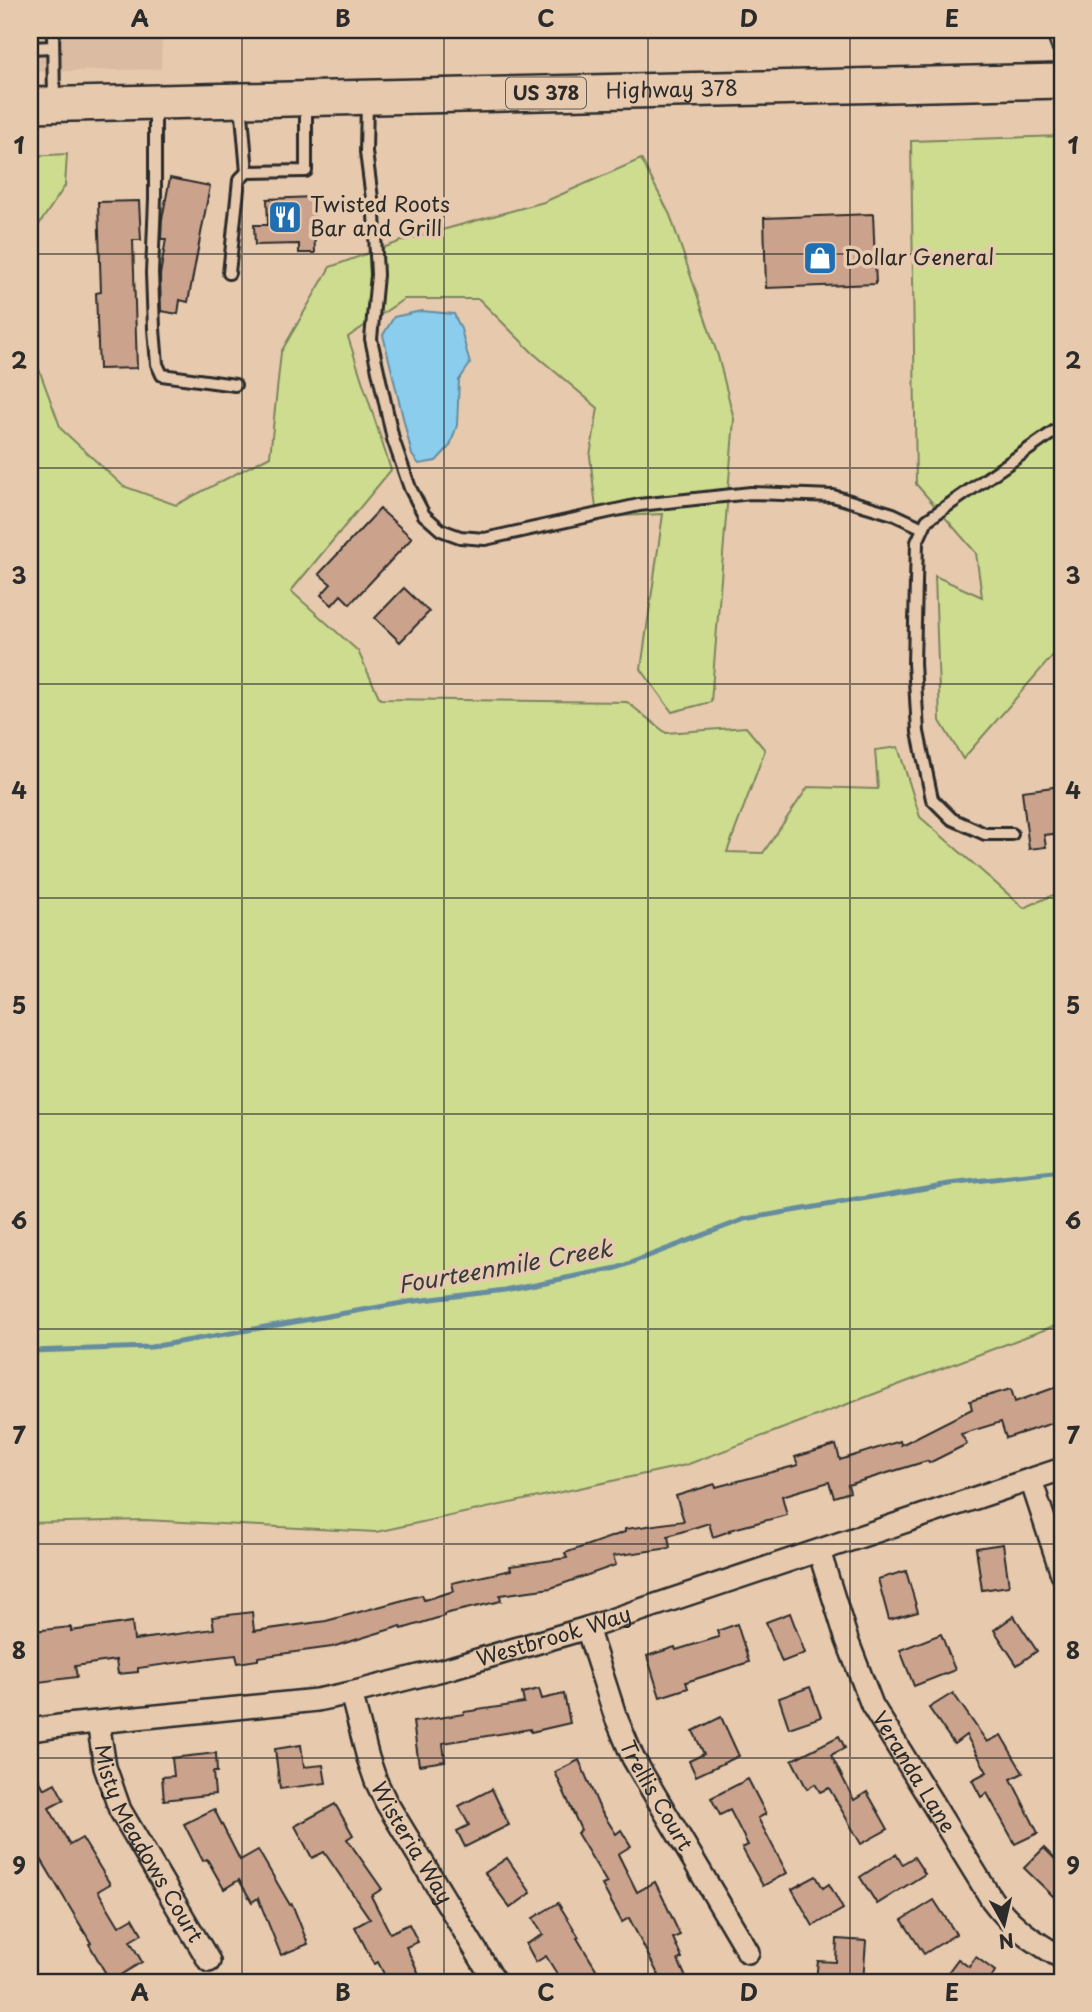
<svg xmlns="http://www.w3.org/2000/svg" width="1092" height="2012" viewBox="0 0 1092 2012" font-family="'Playpen Sans',sans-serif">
  <rect width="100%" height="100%" fill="#e7caae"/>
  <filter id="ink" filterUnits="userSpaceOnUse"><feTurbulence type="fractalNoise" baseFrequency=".0143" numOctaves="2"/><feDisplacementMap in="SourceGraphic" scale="14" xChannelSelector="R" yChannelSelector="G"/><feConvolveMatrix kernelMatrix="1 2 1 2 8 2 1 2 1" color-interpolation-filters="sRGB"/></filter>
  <g filter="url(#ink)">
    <polygon fill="#dbbba2" points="30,30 162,30 161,69 30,72"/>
    <g fill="#cedc8f" stroke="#7c845d" stroke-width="2">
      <polygon points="1062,136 1062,645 963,759 940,721 935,576 982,597 976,553 916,484 911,141"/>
      <polygon points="67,154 65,186 30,238 30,156"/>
      <polygon points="641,159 670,215 718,356 734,419 711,702 672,712 641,669 663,514 597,517 590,456 598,408 533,353 479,299 404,299 348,337 391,470 291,591 358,651 380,699 627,702 666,733 746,727 765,750 727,852 763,853 808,787 878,789 875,750 898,747 920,817 1024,908 1062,891 1062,1323 686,1465 376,1532 145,1520 30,1523 30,345 61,429 123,486 176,505 270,456 281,352 330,267 402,241 544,202"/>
    </g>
    <polygon fill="#8bcdec" stroke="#658c9f" stroke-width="2" points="421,311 454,314 461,329 470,364 459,380 457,425 450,446 436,461 419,464 412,455 383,335 394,317"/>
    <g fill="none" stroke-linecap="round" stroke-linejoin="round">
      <polyline stroke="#658c9f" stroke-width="5" points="30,1351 151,1347 408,1302 505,1290 617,1268 745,1219 949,1184 1062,1171"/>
    </g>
    <g fill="#cba38d" stroke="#2b2b2b" stroke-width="2">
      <polygon points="170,178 210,186 188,302 180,300 178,314 161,311 160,275 166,239 161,239 162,219"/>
      <polygon points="313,197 315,253 299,253 299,244 255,245 254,225 268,225 267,199"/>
      <polygon points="139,201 141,240 133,240 137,368 99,369 96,293 101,292 98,202"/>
      <polygon points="873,214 876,284 766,288 764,218"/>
      <polygon points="380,509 412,538 350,604 341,595 332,605 321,595 331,584 319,574"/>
      <polygon points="404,588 429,612 400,642 375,618"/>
      <polygon points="1062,786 1062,833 1044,835 1046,847 1029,849 1022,791"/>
      <polygon points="1062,1385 1062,1420 1006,1438 1001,1422 961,1434 967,1444 929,1463 927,1461 848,1485 850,1492 834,1497 829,1482 782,1496 787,1515 729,1530 730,1531 713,1537 709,1523 668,1536 670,1548 613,1556 616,1565 551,1588 500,1595 501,1601 444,1614 444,1616 402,1629 401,1626 332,1647 258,1657 258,1660 238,1663 236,1655 218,1657 138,1668 138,1672 118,1674 116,1660 75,1666 77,1677 39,1682 33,1631 71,1627 71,1631 132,1622 134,1640 214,1629 212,1617 252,1612 254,1631 326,1621 422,1595 424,1600 454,1591 452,1583 511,1570 510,1566 567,1558 565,1553 625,1532 625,1529 684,1521 676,1496 715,1484 716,1487 798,1465 795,1457 836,1445 840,1460 900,1441 901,1445 972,1409 970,1401 1011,1389 1015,1402"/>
      <polygon points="1003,1544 1009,1586 982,1590 976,1548"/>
      <polygon points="906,1571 918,1612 889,1620 878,1579"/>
      <polygon points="790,1613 805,1653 782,1662 766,1622"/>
      <polygon points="1014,1616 1037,1651 1017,1665 994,1630"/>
      <polygon points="737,1624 749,1662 686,1682 688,1688 660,1697 647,1656 675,1647 676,1650 719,1637 717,1631"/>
      <polygon points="941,1634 955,1670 914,1686 900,1650"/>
      <polygon points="810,1687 821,1717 789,1728 779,1698"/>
      <polygon points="539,1689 542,1699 564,1694 570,1723 531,1732 530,1729 443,1743 445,1761 419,1765 413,1722 464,1714 464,1712 524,1703 522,1693"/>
      <polygon points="953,1693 987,1742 1001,1735 1023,1773 1011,1779 1038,1833 1015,1844 987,1793 981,1797 972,1780 987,1772 966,1735 954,1744 929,1708"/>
      <polygon points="721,1717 739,1756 696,1776 689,1761 704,1754 693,1731"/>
      <polygon points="839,1736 845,1748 831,1755 854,1800 867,1792 888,1829 861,1844 829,1788 820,1792 815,1784 807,1789 792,1760"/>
      <polygon points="301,1745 304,1767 323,1765 326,1783 280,1789 275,1749"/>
      <polygon points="216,1753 217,1772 213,1772 215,1794 164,1800 162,1777 174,1776 172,1758"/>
      <polygon points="579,1760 600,1809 616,1834 621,1830 631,1846 618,1854 637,1892 655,1882 664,1900 680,1935 673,1938 682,1958 678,1960 688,1982 662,1982 629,1918 622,1922 602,1885 607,1883 577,1833 581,1830 555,1772"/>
      <polygon points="30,1762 44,1789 55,1783 64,1800 49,1808 70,1845 82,1838 110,1884 98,1891 119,1926 133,1918 142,1934 130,1941 142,1962 110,1981 89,1944 91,1943 38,1854 30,1859"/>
      <polygon points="748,1779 766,1814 758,1818 787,1873 763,1886 742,1848 748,1845 730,1810 720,1815 711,1798"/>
      <polygon points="492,1789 509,1825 465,1847 457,1831 469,1825 459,1806"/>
      <polygon points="335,1804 353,1835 347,1839 382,1889 371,1896 390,1933 409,1924 418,1942 406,1947 423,1982 388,1982 378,1962 374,1964 355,1927 370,1919 324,1852 312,1858 295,1826"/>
      <polygon points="214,1809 240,1860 258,1850 290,1905 292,1904 308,1944 281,1955 258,1898 252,1902 239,1880 224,1889 207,1859 203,1861 184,1824"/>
      <polygon points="1044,1848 1062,1866 1062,1891 1055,1898 1024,1868"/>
      <polygon points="896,1854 902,1864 914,1857 925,1874 877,1904 860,1877"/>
      <polygon points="507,1858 531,1893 510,1908 485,1873"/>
      <polygon points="816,1876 823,1888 829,1884 843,1909 813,1926 792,1889"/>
      <polygon points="934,1900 956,1934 924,1954 902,1920"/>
      <polygon points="558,1903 579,1937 577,1938 604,1982 562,1982 546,1956 536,1962 526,1944 543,1935 533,1918"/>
      <polygon points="837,1939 866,1941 863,1982 816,1980 818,1961 836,1962"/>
      <polygon points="976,1957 995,1971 989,1982 941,1982 958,1959 969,1967"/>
    </g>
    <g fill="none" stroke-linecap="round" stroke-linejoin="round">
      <g stroke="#2b2b2b" stroke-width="16">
        <g id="lane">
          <polyline points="53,30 54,102"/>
          <polyline points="30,48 53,47"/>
          <polyline points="367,100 366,152 374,214 377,275 371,339 393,439 410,488 424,515 441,530 460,537 485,539 639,505 751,493 833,496 893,514 923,528"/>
          <polyline points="241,103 247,172 306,171 306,102"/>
          <polyline points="155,105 155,199 152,273 154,329 157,364 162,375 235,385"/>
          <polyline points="229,273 239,180 247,172"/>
          <polyline points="1012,834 985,834 952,819 932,799 918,732 914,663 917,542 927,520 1062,426"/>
        </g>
      </g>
      <g stroke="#2b2b2b" stroke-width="26">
        <g id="street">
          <polyline points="1058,30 1062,44"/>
          <polyline points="1031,1480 1062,1574"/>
          <path id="s1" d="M819,1551l28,89 25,65 120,195c20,27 41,41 70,58"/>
          <path id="s2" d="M587,1628l28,87 18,43 115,194"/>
          <path id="s3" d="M351,1693l17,65 8,23 10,21 109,180"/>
          <path id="s4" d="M98,1722l7,45 15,43 89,151"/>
          <path id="s5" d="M30,1730l37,-5 250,-25 34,-7 99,-25 137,-40 475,-159"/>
        </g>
      </g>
      <g stroke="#2b2b2b" stroke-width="38">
        <g id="primary">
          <path id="s6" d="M30,105l1032,-24"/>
        </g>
      </g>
      <use href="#lane" stroke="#e7caae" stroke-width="10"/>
      <use href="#street" stroke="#e7caae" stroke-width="21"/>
      <use href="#primary" stroke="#e7caae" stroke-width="33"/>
    </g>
  </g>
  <path fill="none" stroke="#2b2b2b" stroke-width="2" stroke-opacity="0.55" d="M242,30v1952M444,30v1952M648,30v1952M850,30v1952M30,254h1032M30,468h1032M30,684h1032M30,898h1032M30,1114h1032M30,1329h1032M30,1544h1032M30,1758h1032"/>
  <defs>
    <g id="restaurant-square" transform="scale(1.75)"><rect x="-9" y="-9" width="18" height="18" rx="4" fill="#1f6fb2" stroke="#e7caae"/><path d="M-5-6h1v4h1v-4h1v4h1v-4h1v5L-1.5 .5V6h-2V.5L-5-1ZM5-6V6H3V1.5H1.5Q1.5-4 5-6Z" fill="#fff"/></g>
    <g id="shop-square" transform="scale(1.75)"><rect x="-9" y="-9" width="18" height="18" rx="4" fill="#1f6fb2" stroke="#e7caae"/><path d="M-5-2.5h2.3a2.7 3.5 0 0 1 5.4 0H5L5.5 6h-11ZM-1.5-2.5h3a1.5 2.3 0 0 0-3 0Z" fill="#fff"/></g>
  </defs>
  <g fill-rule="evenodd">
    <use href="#restaurant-square" x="285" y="217"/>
    <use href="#shop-square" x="820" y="258"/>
  </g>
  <g text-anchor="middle" stroke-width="7" stroke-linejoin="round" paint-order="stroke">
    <rect fill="#e7caae" stroke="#635b52" stroke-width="2" x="506" y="77.5" width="80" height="31" rx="5"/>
    <g font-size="19" font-weight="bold" fill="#2b2b2b">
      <text x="546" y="100">US 378</text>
    </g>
    <g font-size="21" fill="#2b2b2b" stroke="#e7caae">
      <text dy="7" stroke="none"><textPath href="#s6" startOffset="642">Highway 378</textPath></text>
      <text dy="7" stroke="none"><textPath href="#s5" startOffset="534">Westbrook Way</textPath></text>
      <text dy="7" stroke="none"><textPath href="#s1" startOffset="242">Veranda Lane</textPath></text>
      <text dy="7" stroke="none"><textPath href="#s2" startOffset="182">Trellis Court</textPath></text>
      <text dy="7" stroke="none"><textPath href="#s4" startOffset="133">Misty Meadows Court</textPath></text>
      <text dy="7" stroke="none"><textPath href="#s3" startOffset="163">Wisteria Way</textPath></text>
    </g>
    <g font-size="21" fill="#2b2b2b" stroke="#e7caae" text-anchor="start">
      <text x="310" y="212">Twisted Roots<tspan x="310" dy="24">Bar and Grill</tspan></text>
      <text x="844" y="265">Dollar General</text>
    </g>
    <g font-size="23" font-style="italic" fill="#353b3e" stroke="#e7caae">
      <text transform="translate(505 1267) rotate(-10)" y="8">Fourteenmile Creek</text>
    </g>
  </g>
  <rect width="1092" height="2012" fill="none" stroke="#e7caae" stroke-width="77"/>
  <g transform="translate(1004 1924) rotate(172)" stroke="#e7caae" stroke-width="5" paint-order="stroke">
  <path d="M0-5L12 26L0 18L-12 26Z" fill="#2b2b2b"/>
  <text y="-10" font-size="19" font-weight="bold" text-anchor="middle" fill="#2b2b2b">N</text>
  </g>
  <rect x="38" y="38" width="1016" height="1936" fill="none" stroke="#2b2b2b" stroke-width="2.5"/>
  <g font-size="23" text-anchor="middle" font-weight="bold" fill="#2b2b2b">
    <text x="140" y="27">A</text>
    <text x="343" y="27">B</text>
    <text x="546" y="27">C</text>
    <text x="749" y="27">D</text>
    <text x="952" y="27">E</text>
    <text x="19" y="154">1</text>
    <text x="1073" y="154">1</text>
    <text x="19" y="369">2</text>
    <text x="1073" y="369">2</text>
    <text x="19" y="584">3</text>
    <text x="1073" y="584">3</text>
    <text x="19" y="799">4</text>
    <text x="1073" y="799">4</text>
    <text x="19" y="1014">5</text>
    <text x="1073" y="1014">5</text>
    <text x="19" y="1229">6</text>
    <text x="1073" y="1229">6</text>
    <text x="19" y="1444">7</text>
    <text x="1073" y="1444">7</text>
    <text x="19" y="1659">8</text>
    <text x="1073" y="1659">8</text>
    <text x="19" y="1874">9</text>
    <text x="1073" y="1874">9</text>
    <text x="140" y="2001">A</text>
    <text x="343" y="2001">B</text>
    <text x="546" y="2001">C</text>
    <text x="749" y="2001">D</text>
    <text x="952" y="2001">E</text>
  </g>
</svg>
